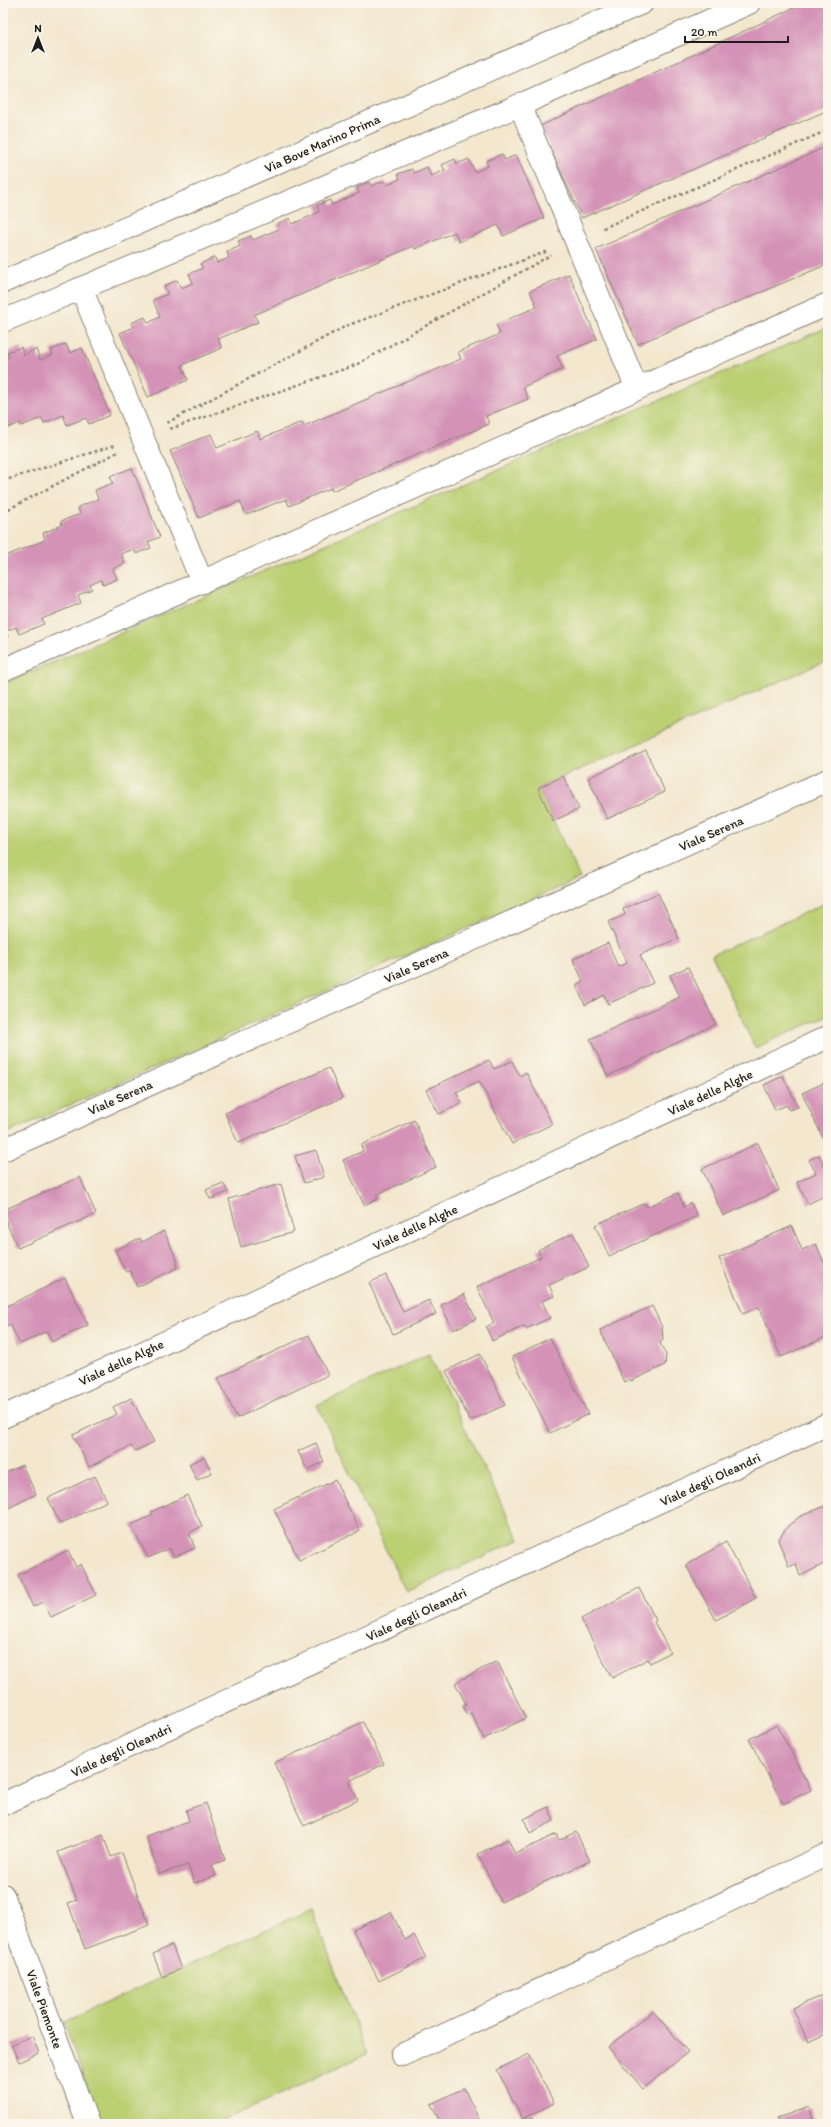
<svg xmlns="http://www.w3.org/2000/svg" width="831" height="2127" viewBox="0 0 831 2127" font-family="Itim,sans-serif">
  <rect width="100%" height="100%" fill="#fbf7ec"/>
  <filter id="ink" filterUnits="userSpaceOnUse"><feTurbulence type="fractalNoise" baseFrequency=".025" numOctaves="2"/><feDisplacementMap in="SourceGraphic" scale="8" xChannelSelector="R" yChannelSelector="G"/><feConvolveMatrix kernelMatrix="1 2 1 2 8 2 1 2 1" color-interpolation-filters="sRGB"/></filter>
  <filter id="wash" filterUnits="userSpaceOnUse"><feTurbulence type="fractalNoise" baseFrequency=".012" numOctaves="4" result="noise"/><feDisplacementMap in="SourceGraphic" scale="16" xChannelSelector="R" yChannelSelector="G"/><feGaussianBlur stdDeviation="0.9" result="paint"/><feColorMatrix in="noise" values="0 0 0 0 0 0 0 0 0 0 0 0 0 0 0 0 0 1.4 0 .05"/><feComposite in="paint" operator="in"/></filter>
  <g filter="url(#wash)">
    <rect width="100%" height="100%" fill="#f3e7ce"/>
    <g fill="#bbcf73" stroke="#6c7648">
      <polygon points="828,327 828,660 538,788 580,878 3,1135 3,684"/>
      <polygon points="828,902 828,1015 755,1048 712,955"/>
      <polygon points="429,1354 519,1540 406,1592 317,1405"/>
      <polygon points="311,1909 367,2054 216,2124 100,2124 64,2022"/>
    </g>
    <g id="blocks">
      <g fill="#d492b7">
        <polygon points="804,3 828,3 828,110 582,218 540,126"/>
        <polygon points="828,146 828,264 638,344 596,249"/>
        <polygon points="502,154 505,160 516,155 544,218 503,236 498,225 459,242 455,232 415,249 413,246 254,315 258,322 218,339 222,348 182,365 188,380 148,397 120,333 134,327 131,323 145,317 148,323 160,317 153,300 168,294 164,286 177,280 181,288 193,283 189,274 203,268 200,264 215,257 217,263 229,258 227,252 240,246 238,241 251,236 253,240 279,229 277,224 290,218 292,224 306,218 319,212 317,205 330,200 332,205 359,193 357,188 369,182 371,186 385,181 387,185 400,179 398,174 412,169 414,173 427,167 431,176 445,170 442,165 455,159 457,164 469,159 475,172 488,166 486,161"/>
        <polygon points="569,274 597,339 557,356 563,369 523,387 528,399 486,416 489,424 332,491 331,488 289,506 286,499 246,515 240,501 199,518 170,451 211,434 217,448 257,431 260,439 302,422 304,426 461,359 458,352 500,334 496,324 537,307 530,291"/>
        <polygon points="66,344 70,353 82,348 110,415 89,424 86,418 67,425 63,415 44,423 42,418 21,426 20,423 3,430 3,360 9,357 7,352 21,347 24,355 36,349 40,360 53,355 51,350"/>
        <polygon points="132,468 160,537 148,542 151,548 136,554 134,549 121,554 125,563 113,569 117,579 103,585 101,580 90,585 92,589 78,595 81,603 42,619 44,624 19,634 16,627 6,631 8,637 3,639 3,557 45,540 43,533 62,525 61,521 80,514 78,507 98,499 95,490 113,483 110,476"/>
        <polygon points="646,751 665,792 607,819 588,778"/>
        <polygon points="563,776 579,809 553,821 538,788"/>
        <polygon points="658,893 679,938 640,955 653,983 608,1004 604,995 585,1005 576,985 583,981 573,959 608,943 618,967 627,963 608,922 625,915 623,909"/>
        <polygon points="688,967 716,1024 608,1076 590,1039 680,997 670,975"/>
        <polygon points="489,1060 494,1069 512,1061 520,1076 526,1072 552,1124 512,1144 479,1081 456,1092 462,1103 439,1114 426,1090"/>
        <polygon points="329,1068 342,1098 238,1143 225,1113"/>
        <polygon points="783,1076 798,1107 789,1110 787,1105 775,1110 764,1085"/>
        <polygon points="828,1081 828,1149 802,1093"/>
        <polygon points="414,1120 436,1167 376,1195 378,1199 364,1205 343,1160 363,1151 361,1145"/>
        <polygon points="758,1143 779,1190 723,1216 702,1169"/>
        <polygon points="316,1150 324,1177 304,1183 295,1156"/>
        <polygon points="819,1155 828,1173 828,1194 808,1204 797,1182 816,1173 809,1160"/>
        <polygon points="80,1177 96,1214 18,1248 3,1215 3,1210"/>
        <polygon points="223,1183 228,1192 210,1199 206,1190"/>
        <polygon points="281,1184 294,1232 241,1247 229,1199"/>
        <polygon points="678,1193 684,1207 691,1203 697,1216 609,1256 595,1225 645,1203 647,1207"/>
        <polygon points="792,1226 802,1250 816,1244 828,1272 828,1336 781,1357 759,1307 743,1314 719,1258"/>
        <polygon points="164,1231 177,1260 177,1268 137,1287 130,1271 126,1272 115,1250 140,1238 142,1242"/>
        <polygon points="573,1233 589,1267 549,1285 554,1296 542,1301 550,1318 526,1329 524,1326 492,1341 486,1327 494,1323 477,1287 541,1257 538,1250"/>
        <polygon points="386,1275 403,1312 429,1300 436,1314 393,1334 369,1283"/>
        <polygon points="65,1278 88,1325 52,1342 47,1331 20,1344 10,1324 5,1327 3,1323 3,1308"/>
        <polygon points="464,1294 476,1319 453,1330 441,1305"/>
        <polygon points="652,1306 662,1327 663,1340 660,1343 666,1355 665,1365 631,1381 630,1379 624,1382 600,1330"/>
        <polygon points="309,1335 328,1375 237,1418 218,1378"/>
        <polygon points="550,1338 588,1414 550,1433 512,1357"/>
        <polygon points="480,1354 505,1405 470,1421 446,1371"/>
        <polygon points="131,1398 154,1442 135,1451 131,1446 89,1467 73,1435 117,1414 113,1407"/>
        <polygon points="316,1443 324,1462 307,1470 298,1451"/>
        <polygon points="204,1457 212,1473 197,1480 189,1464"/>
        <polygon points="22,1465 36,1494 3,1511 3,1474"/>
        <polygon points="95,1476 107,1501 60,1524 48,1498"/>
        <polygon points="335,1480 360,1531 299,1560 274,1509"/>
        <polygon points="187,1495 202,1526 189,1533 195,1548 174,1557 170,1548 148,1558 131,1525 153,1515 151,1512"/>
        <polygon points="825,1506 828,1512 828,1562 800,1576 796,1564 789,1567 778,1540 788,1526 799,1517"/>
        <polygon points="726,1542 756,1598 716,1620 686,1565"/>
        <polygon points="68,1550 76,1567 81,1564 96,1595 51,1617 43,1602 33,1607 18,1575"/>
        <polygon points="639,1588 656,1620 654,1622 670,1652 650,1663 648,1659 612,1678 581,1619"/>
        <polygon points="497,1661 526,1718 484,1739 471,1713 467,1715 463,1706 466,1704 455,1683"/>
        <polygon points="363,1722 384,1764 349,1781 358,1800 304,1826 274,1763"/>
        <polygon points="777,1725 811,1790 783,1804 749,1739"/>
        <polygon points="206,1803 225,1860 212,1865 216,1876 194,1883 188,1865 159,1874 146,1836 189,1821 186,1810"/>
        <polygon points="548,1807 554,1821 530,1833 524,1819"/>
        <polygon points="576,1832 590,1861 501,1902 478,1854 508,1839 515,1854 556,1834 559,1840"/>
        <polygon points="103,1835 111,1857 122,1853 149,1925 85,1949 68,1903 77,1900 58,1852"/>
        <polygon points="391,1912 405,1940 414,1935 426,1958 379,1981 353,1930"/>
        <polygon points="172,1945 181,1969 162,1977 153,1954"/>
        <polygon points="828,1993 828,2033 808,2042 793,2008"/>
        <polygon points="653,2011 688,2052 643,2089 608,2047"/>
        <polygon points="32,2036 39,2053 19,2062 11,2045"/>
        <polygon points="529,2054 554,2103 523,2119 497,2070"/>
        <polygon points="464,2088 481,2124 441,2124 431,2104"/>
        <polygon points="809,2107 815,2124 779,2124 777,2118"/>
        <polygon points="533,2118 536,2124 520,2124"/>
      </g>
    </g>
  </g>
  <g filter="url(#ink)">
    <use href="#blocks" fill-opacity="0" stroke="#888275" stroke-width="1"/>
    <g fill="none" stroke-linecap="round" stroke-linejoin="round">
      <g stroke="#888275" stroke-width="24">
        <g id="minor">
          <polyline points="520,105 637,389"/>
          <polyline points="3,282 642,3"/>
          <polyline points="81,288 202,582"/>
          <polyline points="3,321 520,105 749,3"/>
          <polyline points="3,670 828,304"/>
          <polyline points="3,1150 828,780"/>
          <polyline points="3,1417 828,1037"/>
          <polyline points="3,1804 828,1424"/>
          <polyline points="3,1895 88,2124"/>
          <polyline points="402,2055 828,1854"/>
        </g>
      </g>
      <g stroke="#888275" stroke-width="2.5" stroke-dasharray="3 3" stroke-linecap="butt">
        <polyline points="603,228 828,130"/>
        <polyline points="167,423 346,326 548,251"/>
        <polyline points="170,429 356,365 551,255"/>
        <polyline points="3,481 115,445"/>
        <polyline points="3,512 118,452"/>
      </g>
      <use href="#minor" stroke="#fff" stroke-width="22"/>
    </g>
  </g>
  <g text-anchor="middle" stroke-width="3" stroke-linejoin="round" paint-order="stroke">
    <g font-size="13" fill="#1c1c1c" stroke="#fbf7ec">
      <text transform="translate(322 143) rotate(-24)" y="5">Via Bove Marino Prima</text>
      <text transform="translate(711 833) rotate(-24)" y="5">Viale Serena</text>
      <text transform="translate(416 965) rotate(-24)" y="5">Viale Serena</text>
      <text transform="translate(710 1092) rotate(-25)" y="5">Viale delle Alghe</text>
      <text transform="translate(120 1097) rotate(-24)" y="5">Viale Serena</text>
      <text transform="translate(415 1227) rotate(-25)" y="5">Viale delle Alghe</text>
      <text transform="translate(121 1362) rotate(-25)" y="5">Viale delle Alghe</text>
      <text transform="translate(710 1479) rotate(-25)" y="5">Viale degli Oleandri</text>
      <text transform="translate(416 1614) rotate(-25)" y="5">Viale degli Oleandri</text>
      <text transform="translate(121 1750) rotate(-25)" y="5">Viale degli Oleandri</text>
      <text transform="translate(45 2009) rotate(70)" y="5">Viale Piemonte</text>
    </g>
  </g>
  <rect width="831" height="2127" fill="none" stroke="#fbf7ec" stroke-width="16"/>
  <g transform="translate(38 38)" stroke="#fbf7ec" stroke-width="3" paint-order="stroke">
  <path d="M0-3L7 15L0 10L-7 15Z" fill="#1c1c1c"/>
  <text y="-6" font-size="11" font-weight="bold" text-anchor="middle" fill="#1c1c1c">N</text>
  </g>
  <path d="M685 36v6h103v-6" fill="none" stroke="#1c1c1c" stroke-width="2"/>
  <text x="691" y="36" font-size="12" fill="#1c1c1c" stroke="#fbf7ec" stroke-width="3" paint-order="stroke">20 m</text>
</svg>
